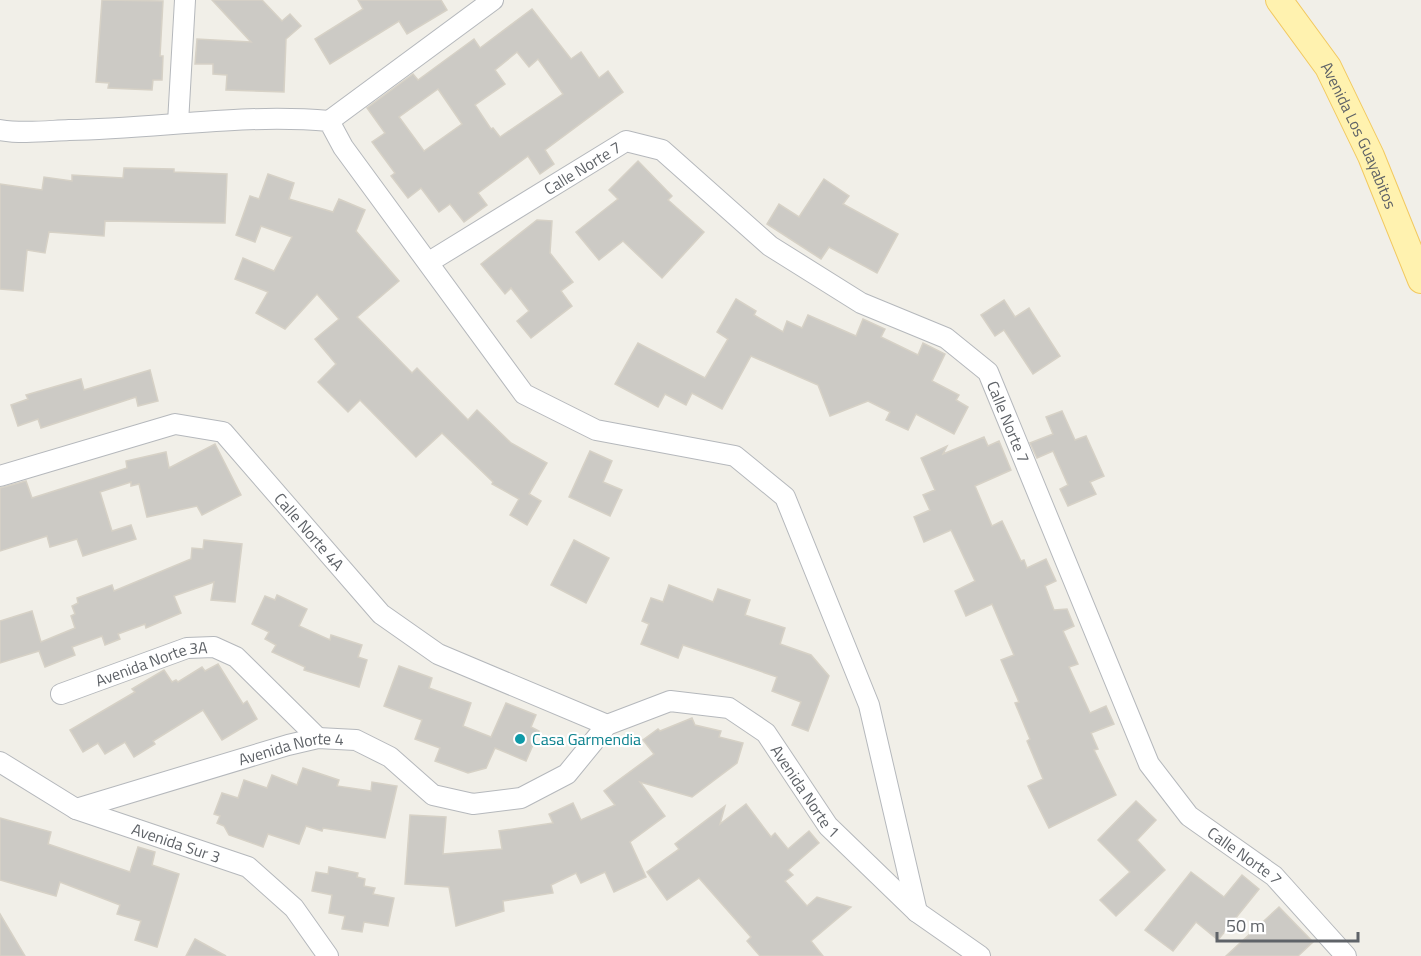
<svg xmlns="http://www.w3.org/2000/svg" width="1421" height="956" viewBox="0 0 1421 956" font-family="'Titillium Web',sans-serif">
  <rect width="100%" height="100%" fill="#f1efe8"/>
  <g fill="#cccac5" stroke="#d6d1c6" stroke-width="1.5" fill-rule="evenodd">
    <polygon points="102,0 163,1 160,56 163,56 162,80 153,80 152,90 108,88 109,83 96,82"/>
    <polygon points="212,0 262,0 282,21 290,14 301,26 286,39 284,92 226,90 227,75 213,74 213,64 195,64 197,39 251,42"/>
    <polygon points="358,0 441,0 447,10 407,34 399,21 330,64 315,39 363,9"/>
    <path d="M532,9l39,50 10,-7 18,26 9,-7 15,21 -78,58 9,14 -14,10 -12,-18 -50,37 9,12 -23,17 -14,-18 -11,8 -18,-24 -13,10 -17,-22 4,-3 -23,-31 13,-9 -18,-25 46,-34 5,6 56,-41 6,9zM517,52l12,15 9,-8 25,35 -63,43 -7,-9 -2,1 -16,-24 30,-21 -10,-14zM438,89l24,35 -38,27 -25,-34z"/>
    <polygon points="638,161 672,196 668,200 704,232 662,278 623,241 599,260 576,232 618,199 609,190"/>
    <polygon points="124,168 174,169 174,172 227,174 225,223 105,221 104,236 49,232 45,253 27,250 23,291 0,289 0,184 42,190 44,177 72,181 72,175 123,178"/>
    <polygon points="268,174 294,183 289,199 333,212 339,199 365,210 356,231 399,281 357,317 412,373 417,368 468,420 477,410 511,443 547,463 529,494 541,501 527,525 510,515 519,499 492,484 493,482 442,433 416,457 360,400 348,412 318,382 336,364 315,339 339,319 317,294 285,329 256,313 268,292 235,279 243,258 274,271 292,237 261,226 255,242 236,235 250,196 259,199"/>
    <polygon points="824,179 849,196 843,204 898,234 877,273 829,247 821,259 767,224 779,204 799,217"/>
    <polygon points="537,220 552,221 550,253 573,282 561,291 572,306 531,338 517,321 529,311 511,288 505,294 481,264"/>
    <polygon points="736,299 756,311 754,315 783,332 787,321 802,328 808,315 856,336 863,319 885,329 881,337 918,355 923,343 945,354 932,381 959,395 956,400 968,407 954,434 916,414 908,430 886,420 890,412 868,401 830,416 818,385 751,356 722,409 692,393 686,405 665,394 658,407 615,384 638,343 705,378 728,339 717,332"/>
    <polygon points="1004,300 1015,317 1029,308 1060,356 1033,374 1004,330 995,336 981,315"/>
    <polygon points="150,370 158,401 138,406 136,397 41,428 38,419 18,426 11,405 28,399 26,395 81,379 84,390"/>
    <polygon points="1062,411 1075,440 1086,436 1104,476 1090,482 1096,494 1068,506 1060,489 1068,485 1053,451 1037,458 1030,443 1053,434 1046,417"/>
    <polygon points="984,437 988,446 999,441 1011,470 975,486 992,526 1002,521 1021,561 1024,560 1027,568 1046,559 1056,581 1045,586 1054,610 1067,609 1074,626 1063,631 1078,664 1069,667 1090,713 1106,706 1114,724 1091,733 1098,749 1094,750 1116,795 1049,828 1028,786 1043,779 1027,741 1030,739 1015,703 1019,702 1001,660 1014,655 992,604 966,616 955,591 975,581 951,530 924,542 914,517 930,510 923,495 935,490 921,458 947,446 943,454"/>
    <polygon points="215,444 241,495 202,515 197,506 147,517 139,484 131,486 131,482 100,492 112,531 131,525 136,539 83,556 77,539 50,547 47,536 0,551 0,488 26,481 32,498 127,468 126,461 166,452 169,468"/>
    <polygon points="590,451 612,461 603,482 622,490 610,516 569,497"/>
    <polygon points="204,540 242,544 235,602 211,600 214,582 174,596 181,613 146,628 145,624 118,634 120,639 105,645 102,636 72,647 75,655 45,667 39,651 0,663 0,621 32,611 41,642 75,628 71,616 75,614 72,606 78,603 77,598 112,585 114,591 191,559 192,548 203,549"/>
    <polygon points="574,540 609,558 586,603 551,585"/>
    <polygon points="669,585 713,602 718,589 750,600 745,615 785,628 780,644 811,655 829,676 808,731 792,725 801,702 772,691 777,677 683,645 678,658 641,644 649,624 642,621 651,598 663,602"/>
    <polygon points="277,595 307,609 299,626 330,640 331,635 362,645 358,657 367,660 359,687 304,670 305,667 272,652 276,645 265,639 269,632 252,624 265,596 275,600"/>
    <polygon points="218,664 243,704 247,701 257,719 222,740 203,710 153,741 155,744 134,757 125,742 105,754 98,743 83,752 70,730 135,692 132,689 164,670 172,682 176,680 178,682 202,667 205,671"/>
    <polygon points="399,666 432,678 429,688 471,703 463,726 491,737 506,703 536,715 531,727 539,731 526,761 495,748 486,768 468,773 435,761 440,748 415,739 422,720 384,706"/>
    <polygon points="692,718 695,725 721,731 719,737 743,743 737,763 692,797 640,782 665,816 630,842 646,877 614,892 605,872 581,883 576,873 551,885 553,893 503,901 504,911 456,926 449,887 405,884 410,815 446,817 443,854 502,849 499,831 553,823 549,814 573,803 581,820 615,805 604,791 654,754 643,740 658,729 660,731"/>
    <polygon points="303,768 339,780 337,786 371,791 372,782 397,786 385,838 323,828 322,831 306,826 299,844 268,834 263,847 229,835 224,826 217,823 220,816 214,814 222,793 238,798 244,780 267,788 272,775 297,785"/>
    <polygon points="1136,801 1156,820 1137,840 1165,870 1116,916 1100,900 1130,872 1098,840"/>
    <polygon points="746,804 771,837 775,833 788,849 809,831 819,843 788,870 793,875 785,881 807,906 817,897 851,907 811,941 823,956 760,956 747,941 751,937 699,878 667,900 647,872 679,849 675,844 725,806 720,824"/>
    <polygon points="0,818 51,832 48,844 130,872 138,847 155,852 152,865 179,874 157,947 135,940 141,921 117,914 120,905 60,882 56,896 0,880"/>
    <polygon points="329,867 358,873 357,877 365,879 364,886 375,888 373,894 394,898 388,926 364,922 362,932 342,929 345,916 329,913 332,895 312,891 316,872 328,874"/>
    <polygon points="1191,872 1224,897 1242,875 1259,889 1218,940 1196,922 1173,951 1145,930"/>
    <polygon points="1279,907 1313,942 1298,956 1226,956"/>
    <polygon points="0,914 25,956 0,956"/>
    <polygon points="195,939 226,956 186,956"/>
  </g>
  <g fill="none" stroke-linecap="round" stroke-linejoin="round">
    <g stroke="#b5b8bc" stroke-width="22">
      <g id="minor">
        <polyline points="329,121 493,0"/>
        <polyline points="178,123 185,0"/>
        <path d="M0,130c22,4 46,1 69,0 87,-1 173,-17 260,-9l14,26 181,247 72,36 139,26 50,41 84,208 48,207"/>
        <path id="s1" d="M429,262l197,-121 36,9 108,96 91,57 85,35 42,34 161,392 40,52 85,60 72,80"/>
        <path id="s2" d="M0,476l175,-52 48,8 158,182 57,40 169,71"/>
        <path id="s3" d="M61,694l126,-46 27,-1 22,10 82,81"/>
        <path id="s4" d="M0,762l76,47 172,58 46,41 34,48"/>
        <path id="s5" d="M76,809l212,-64 30,-7 38,2 34,17 43,38 40,9 48,-6 46,-24 40,-49 63,-24 59,7 37,25 62,93 89,86 63,44"/>
      </g>
    </g>
    <g stroke="#f2c960" stroke-width="28">
      <g id="major">
        <path id="s6" d="M1279,0l49,67 43,89 50,124"/>
      </g>
    </g>
    <use href="#minor" stroke="#fff" stroke-width="20"/>
    <use href="#major" stroke="#fff2af" stroke-width="26"/>
  </g>
  <circle fill="#0f9aa8" stroke="#fff" stroke-width="2" cx="520" cy="739" r="6"/>
  <g text-anchor="middle" stroke-width="4.5" stroke-linejoin="round" paint-order="stroke">
    <g font-size="16" fill="#5f6368" stroke="#fff">
      <text dy="6" stroke="none"><textPath href="#s6" startOffset="158">Avenida Los Guayabitos</textPath></text>
      <text dy="6" stroke="none"><textPath href="#s1" startOffset="180">Calle Norte 7</textPath></text>
      <text dy="6" stroke="none"><textPath href="#s1" startOffset="720">Calle Norte 7</textPath></text>
      <text dy="6" stroke="none"><textPath href="#s2" startOffset="363">Calle Norte 4A</textPath></text>
      <text dy="6" stroke="none"><textPath href="#s3" startOffset="96">Avenida Norte 3A</textPath></text>
      <text dy="6" stroke="none"><textPath href="#s5" startOffset="224">Avenida Norte 4</textPath></text>
      <text dy="6" stroke="none"><textPath href="#s5" startOffset="832">Avenida Norte 1</textPath></text>
      <text dy="6" stroke="none"><textPath href="#s4" startOffset="195">Avenida Sur 3</textPath></text>
      <text dy="6" stroke="none"><textPath href="#s1" startOffset="1224">Calle Norte 7</textPath></text>
    </g>
    <g font-size="16" fill="#0d838f" stroke="#fff" text-anchor="start">
      <text x="532" y="745">Casa Garmendia</text>
    </g>
  </g>
  <path d="M1217 932v9h141v-9" fill="none" stroke="#5f6368" stroke-width="3"/>
  <text x="1226" y="932" font-size="18" fill="#5f6368" stroke="#ffffff" stroke-width="4.5" paint-order="stroke">50 m</text>
</svg>
